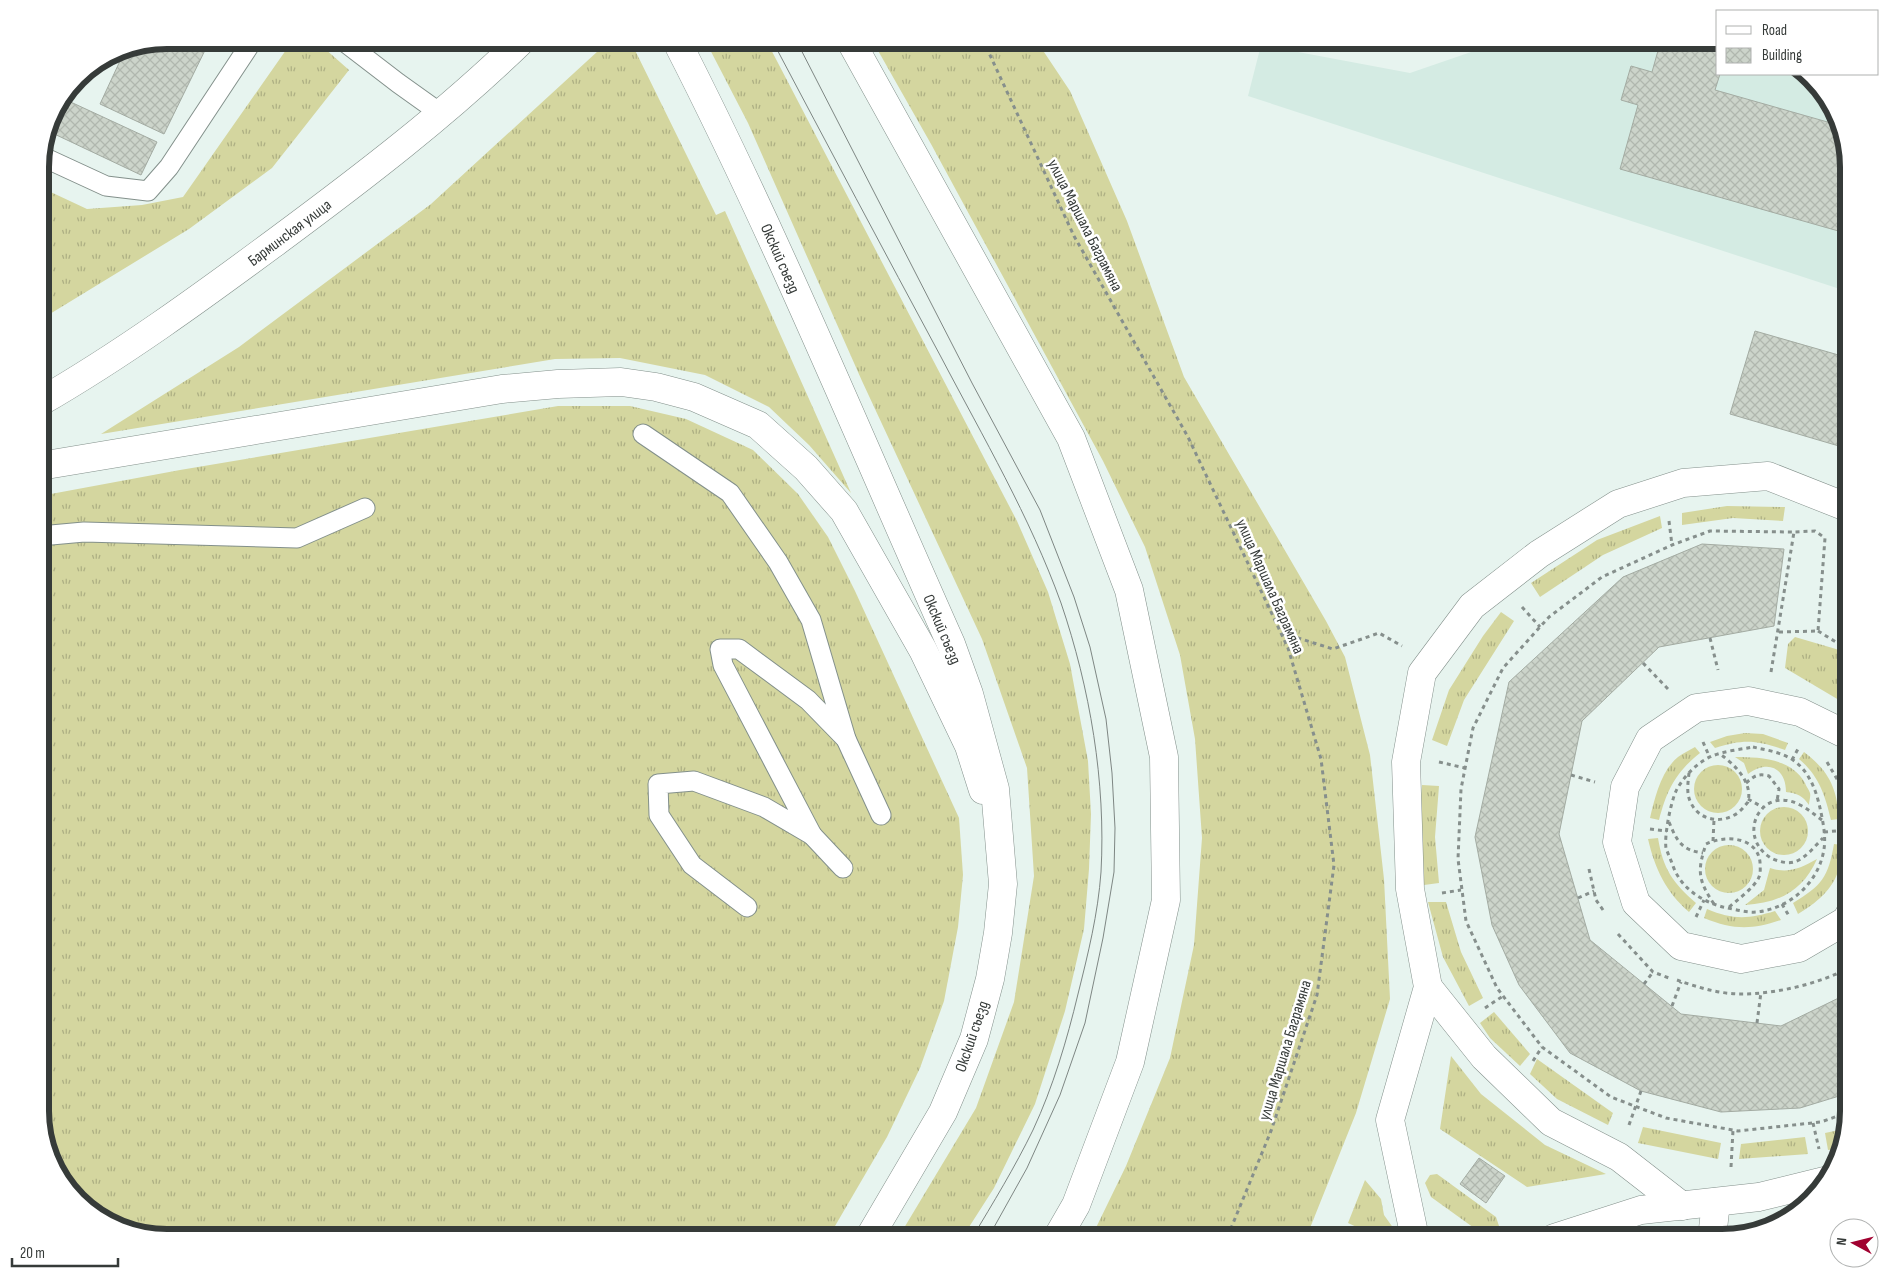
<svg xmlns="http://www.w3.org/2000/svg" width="1889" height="1278" viewBox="0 0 1889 1278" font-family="'Sofia Sans Condensed',sans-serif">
  <defs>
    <pattern id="grass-tufts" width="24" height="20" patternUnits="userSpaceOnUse" patternTransform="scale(1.25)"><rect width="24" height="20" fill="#d4d69f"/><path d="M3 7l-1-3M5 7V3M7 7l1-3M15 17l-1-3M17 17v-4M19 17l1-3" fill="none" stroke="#adaf83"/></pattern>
    <pattern id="building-cross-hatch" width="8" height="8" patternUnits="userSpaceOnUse" patternTransform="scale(1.25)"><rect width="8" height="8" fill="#ccd4ca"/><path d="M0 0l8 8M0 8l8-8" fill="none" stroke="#b0b7ae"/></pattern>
  </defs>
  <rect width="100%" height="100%" fill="#e7f4ef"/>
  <polygon fill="#d4ebe3" points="1506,40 1718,40 1718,74 1804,74 1832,104 1849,167 1849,292 1248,96 1261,45 1410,73"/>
  <g fill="url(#grass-tufts)">
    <polygon points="293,40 315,40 349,70 272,168 189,229 40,320 40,187 87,209 142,205 183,197"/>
    <polygon points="610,40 630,40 716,215 725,211 851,493 809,445 769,407 705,375 620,358 555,359 101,434 239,347 431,204"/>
    <polygon points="705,40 766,40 1017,521 1048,592 1070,664 1088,761 1091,814 1089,869 1084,929 1065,1011 1035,1104 994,1188 962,1238 898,1238 976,1108 1014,1002 1034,876 1027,768 982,639 862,381 748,123"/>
    <polygon points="872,40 1036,40 1070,91 1127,221 1184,377 1326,621 1345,657 1370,755 1384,879 1390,999 1356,1113 1306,1238 1091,1238 1126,1166 1170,1058 1194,945 1202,838 1195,739 1180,655 1145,547 1103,461 931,144"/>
    <polygon points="558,406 630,406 686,419 753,450 798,494 828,537 855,591 959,818 963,875 958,927 944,1001 920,1068 887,1137 828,1238 167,1238 96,1216 57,1174 40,1119 40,496 180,470"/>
    <polygon points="1727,506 1785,507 1783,521 1733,518 1682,525 1682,513"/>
    <polygon points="1660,516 1662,528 1603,555 1540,597 1531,583 1597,540"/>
    <polygon points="1501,612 1514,621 1464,700 1447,746 1432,740 1449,690 1483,636"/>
    <polygon points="1795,637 1836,649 1849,656 1849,702 1844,703 1785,668 1788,644"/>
    <path d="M1745,733l18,1 25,9 -3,7c-29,-10 -41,-11 -70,-2l-5,-6 17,-6z"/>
    <path d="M1695,747l5,6c-25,20 -33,37 -41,67l-9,-2c5,-21 11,-47 28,-61 5,-4 12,-7 17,-10z"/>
    <path d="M1804,752c25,19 33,36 35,67l-8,1c-6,-25 -12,-44 -32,-61z"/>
    <path d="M1735,757c24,0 56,1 70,26 1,3 4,7 5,10 1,3 -1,8 -1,12 -6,-9 -12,-12 -23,-13 0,-24 -18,-33 -38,-18l-4,-11z"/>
    <circle cx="1718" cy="789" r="24"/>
    <polygon points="1422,785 1439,786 1435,837 1439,883 1424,885 1418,834"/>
    <circle cx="1784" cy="831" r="24"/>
    <path d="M1658,838c5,31 15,45 38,65l-7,9c-23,-20 -34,-43 -41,-73z"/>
    <path d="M1834,844l8,1c-1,7 -1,16 -3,23 -5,21 -24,36 -41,46l-5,-11c29,-18 35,-25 41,-59z"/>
    <circle cx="1729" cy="869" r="24"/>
    <path d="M1817,859c-14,32 -38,44 -72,46l19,-15 6,-22c18,6 31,0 47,-9z"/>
    <polygon points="1428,902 1446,902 1461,952 1483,998 1469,1006 1443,957"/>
    <path d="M1707,909c26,11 42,10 68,2l6,9c-29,10 -48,10 -77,-2z"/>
    <polygon points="1494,1012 1530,1054 1520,1066 1490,1038 1480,1023"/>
    <polygon points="1451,1056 1481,1094 1545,1145 1606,1174 1527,1187 1440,1129"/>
    <polygon points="1537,1059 1613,1113 1608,1125 1557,1099 1530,1074"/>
    <polygon points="1643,1127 1721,1143 1718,1159 1638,1143"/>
    <polygon points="1844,1129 1837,1149 1828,1150 1825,1133"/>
    <polygon points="1805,1137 1808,1154 1739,1159 1741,1144"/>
    <polygon points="1437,1174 1496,1217 1499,1226 1498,1234 1488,1238 1431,1197 1425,1183 1430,1175"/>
    <polygon points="1365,1180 1381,1199 1384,1215 1399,1236 1399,1238 1380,1238 1348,1223"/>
  </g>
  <g fill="url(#building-cross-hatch)" stroke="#a3aba2">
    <polygon points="167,40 210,40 164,134 100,104 126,48"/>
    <polygon points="1661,40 1718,40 1718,74 1720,74 1715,90 1831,123 1834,111 1849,167 1849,234 1620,169 1638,105 1621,100 1631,66 1652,72"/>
    <polygon points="62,98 157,142 141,175 48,131 53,111"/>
    <polygon points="1755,331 1849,358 1849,449 1730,414"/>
    <polygon points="1702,544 1784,549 1774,626 1659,647 1582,721 1559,834 1590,940 1681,1014 1781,1026 1849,993 1849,1093 1800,1108 1721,1112 1641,1091 1570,1053 1519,985 1492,925 1475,837 1509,682 1623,577"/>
    <polygon points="1479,1158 1505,1176 1486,1203 1460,1184"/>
  </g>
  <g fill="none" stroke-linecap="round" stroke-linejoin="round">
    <g stroke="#83908b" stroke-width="21">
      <g id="service">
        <polyline points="342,40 398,83 440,113"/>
        <polyline points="41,156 106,186 148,191 169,167 253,40"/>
        <polyline points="643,434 730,493 778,562 811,620 846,739 808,700 739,649 720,649 723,665 812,835 764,807 694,781 658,784 659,815 692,865 747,907"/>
        <polyline points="40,536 84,532 297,538 365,508"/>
        <polyline points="846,739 881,815"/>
        <polyline points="812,835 843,868"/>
      </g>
    </g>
    <g stroke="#83908b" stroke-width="29">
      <g id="minor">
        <polyline points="1849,736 1800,712 1748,701 1696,708 1650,739 1625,787 1617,842 1636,903 1681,946 1741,959 1799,948 1847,920 1849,915"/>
        <polyline points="1428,987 1484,1057 1551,1122 1619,1157 1682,1206"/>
        <polyline points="1415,1238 1390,1120 1428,987 1410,889 1406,762 1422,673 1472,606 1539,554 1618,504 1683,483 1768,476 1849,508"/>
        <polyline points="1554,1238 1641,1210 1759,1197 1828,1180"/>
        <polyline points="1712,1238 1716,1202"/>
      </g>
    </g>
    <g stroke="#83908b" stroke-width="29">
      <g id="secondary">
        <path d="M40,402c83,-48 160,-104 237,-161 85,-63 169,-127 245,-201"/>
        <polyline points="40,466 502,389 558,384 621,382 656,387 694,397 758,425 806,468 844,511 923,650 969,746 983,790"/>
      </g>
    </g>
    <g stroke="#83908b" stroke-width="29">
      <g id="primary">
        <path d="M676,40c101,197 185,402 275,604l18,50 26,95 8,95 -5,49 -8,46 -16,60 -31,73 -74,126"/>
        <polyline points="850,40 1071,438 1129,590 1164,757 1166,900 1130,1062 1076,1205 1057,1238"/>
      </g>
    </g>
    <g stroke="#868f8c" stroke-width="3" stroke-dasharray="4 4" stroke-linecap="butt">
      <polyline points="983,40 1074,236 1188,437 1281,633 1288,648 1321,759 1334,865 1317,995 1271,1131 1227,1238"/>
      <polyline points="1669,521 1672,545"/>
      <polyline points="1522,607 1540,627"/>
      <polyline points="1818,631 1849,650"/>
      <polyline points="1779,632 1818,631 1825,538 1815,531 1794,532"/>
      <polyline points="1282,633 1333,649 1379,633 1402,646"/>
      <polyline points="1710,638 1718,670"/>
      <polyline points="1643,663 1668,689"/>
      <polyline points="1771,672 1794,532 1710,531 1672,545 1602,577 1549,617 1503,668 1473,728 1461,789 1458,859 1466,921 1497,988 1542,1047 1611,1097 1666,1118 1738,1131 1821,1122 1849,1112"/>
      <polyline points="1703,742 1710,758"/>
      <path d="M1753,747c13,3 28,5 40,13 16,11 23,30 27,48 3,13 6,29 4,41 -5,33 -33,59 -67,63 -11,1 -23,-3 -34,-5 -22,-6 -42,-19 -50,-41 -2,-6 -5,-12 -7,-18 -2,-12 5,-48 11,-59 7,-12 17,-23 29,-30 14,-8 32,-9 47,-12z"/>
      <polyline points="1792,760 1799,747"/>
      <polyline points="1439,762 1465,768"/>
      <polyline points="1827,762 1844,791 1849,821"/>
      <path d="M1689,773c-1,10 -3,21 2,30 10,21 38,21 52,5 1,-1 4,-5 5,-6 5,-20 -14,-38 -28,-48"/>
      <polyline points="1571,775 1595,782"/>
      <path d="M1746,783c8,-7 12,-10 23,-7l10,13 -2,12"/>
      <polyline points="1748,799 1764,808"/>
      <path d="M1822,820c-7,-5 -14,-11 -22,-15 -39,-21 -65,31 -29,53 6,3 16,6 23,4 11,-3 21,-16 29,-24"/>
      <path d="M1669,822c8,19 12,28 34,31"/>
      <polyline points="1650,829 1667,831"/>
      <polyline points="1824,832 1849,830"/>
      <polyline points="1713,841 1714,820"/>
      <polyline points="1589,869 1596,900 1603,910"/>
      <polyline points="1839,884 1847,860 1849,850"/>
      <polyline points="1442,893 1461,890"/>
      <polyline points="1578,898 1594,891"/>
      <path d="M1714,904c-16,-24 -17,-33 -8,-60 18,-9 51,-8 54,18 0,4 1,11 -1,15 -4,10 -23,24 -31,31"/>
      <polyline points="1782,904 1789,916"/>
      <polyline points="1696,917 1704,900"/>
      <polyline points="1618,934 1653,972 1669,978"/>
      <polyline points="1838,974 1848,993"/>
      <path d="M1677,980c20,7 42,14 64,14 35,0 77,-10 108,-26"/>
      <polyline points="1644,984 1653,972"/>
      <polyline points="1672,1006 1681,982"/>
      <polyline points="1485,1008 1503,996"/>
      <polyline points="1757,1023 1761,992"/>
      <polyline points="1533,1061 1542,1047"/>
      <polyline points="1813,1123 1819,1149"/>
      <polyline points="1629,1125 1641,1091"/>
      <polyline points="1731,1167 1733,1130"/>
    </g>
    <use href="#service" stroke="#fff" stroke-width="19"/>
    <use href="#minor" stroke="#fff" stroke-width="28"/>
    <use href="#secondary" stroke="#fff" stroke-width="28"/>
    <use href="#primary" stroke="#fff" stroke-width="28"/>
    <g stroke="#7e8683" stroke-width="1">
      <path d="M772,40c56,106 112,211 169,317 42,80 89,160 120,246 29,85 45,179 40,269 -3,42 -13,82 -23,122 -11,46 -25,93 -45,136 -18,37 -40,73 -61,108"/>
      <polyline points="796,40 972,383 1040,510 1074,597 1090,647 1106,719 1112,773 1115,828 1114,872 1103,938 1085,1023 1060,1095 1027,1168 988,1238"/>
    </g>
  </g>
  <g text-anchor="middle" stroke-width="5" stroke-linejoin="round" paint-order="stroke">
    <g font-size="16" fill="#363b39" stroke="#fff">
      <text transform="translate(1086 225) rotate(63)" y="6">улица Маршала Баграмяна</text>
      <text transform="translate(289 232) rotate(-37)" y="6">Барминская улица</text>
      <text transform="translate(781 258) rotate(66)" y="6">Окский съезд</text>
      <text transform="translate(1271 586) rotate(66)" y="6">улица Маршала Баграмяна</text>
      <text transform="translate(943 629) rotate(67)" y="6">Окский съезд</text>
      <text transform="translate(971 1036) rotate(-71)" y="6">Окский съезд</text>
      <text transform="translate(1284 1050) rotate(-73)" y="6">улица Маршала Баграмяна</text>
    </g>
  </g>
  <path d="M0 0H1889V1278H0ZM167 49H1722A118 118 0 0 1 1840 167V1111A118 118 0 0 1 1722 1229H167A118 118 0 0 1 49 1111V167A118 118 0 0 1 167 49Z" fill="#fff" fill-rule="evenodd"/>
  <path fill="none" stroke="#363b39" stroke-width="6" d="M167 49H1722A118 118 0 0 1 1840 167V1111A118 118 0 0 1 1722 1229H167A118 118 0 0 1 49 1111V167A118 118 0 0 1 167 49Z"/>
  <rect x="1716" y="10" width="162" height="65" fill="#ffffff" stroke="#afb1b0"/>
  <rect x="1726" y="26" width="25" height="8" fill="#ffffff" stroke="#afb1b0"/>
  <text x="1762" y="35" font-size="15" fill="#363b39">Road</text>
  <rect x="1726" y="48" width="25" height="15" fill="url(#building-cross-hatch)" stroke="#afb1b0"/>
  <text x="1762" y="60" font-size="15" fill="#363b39">Building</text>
  <g transform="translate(1854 1243) rotate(277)"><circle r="24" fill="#ffffff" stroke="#afb1b0"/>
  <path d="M0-4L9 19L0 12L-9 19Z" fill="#a10130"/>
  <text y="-8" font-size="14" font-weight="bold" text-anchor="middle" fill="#363b39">N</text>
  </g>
  <path d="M12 1258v8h106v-8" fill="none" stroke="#363b39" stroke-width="2.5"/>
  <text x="20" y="1258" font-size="15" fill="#363b39" stroke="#ffffff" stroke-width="4" paint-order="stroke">20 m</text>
</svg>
